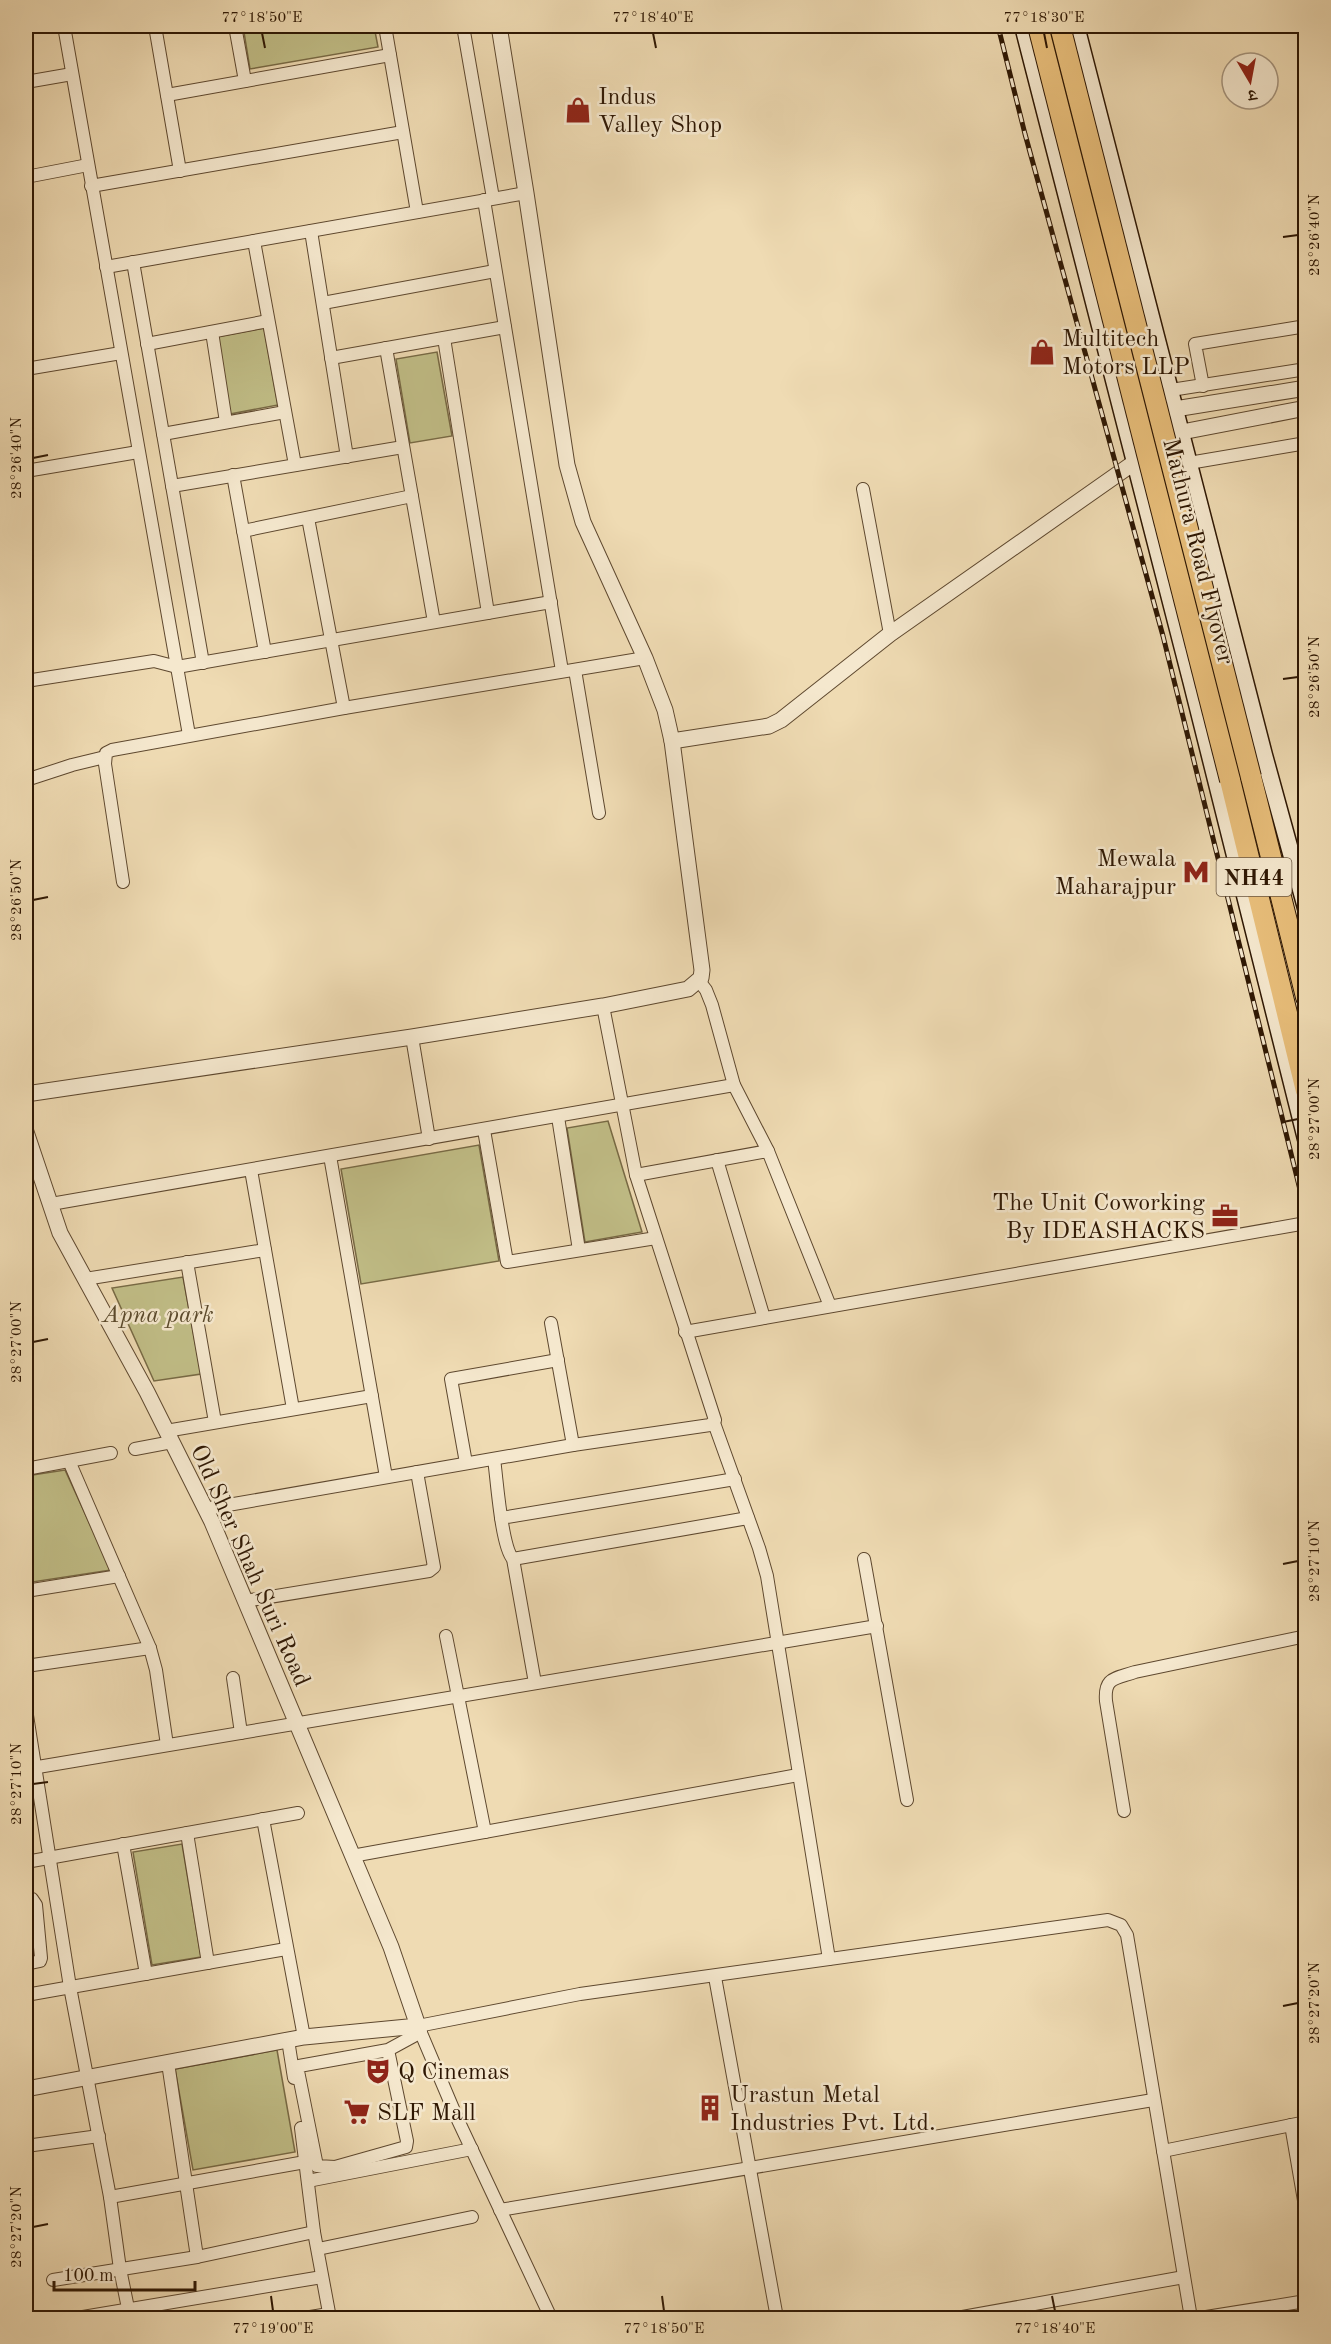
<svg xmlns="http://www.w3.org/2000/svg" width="1331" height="2344" viewBox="0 0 1331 2344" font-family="'Old Standard TT','Noto Serif Devanagari',serif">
  <rect width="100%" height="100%" fill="#efdbb3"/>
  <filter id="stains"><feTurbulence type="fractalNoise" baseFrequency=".00333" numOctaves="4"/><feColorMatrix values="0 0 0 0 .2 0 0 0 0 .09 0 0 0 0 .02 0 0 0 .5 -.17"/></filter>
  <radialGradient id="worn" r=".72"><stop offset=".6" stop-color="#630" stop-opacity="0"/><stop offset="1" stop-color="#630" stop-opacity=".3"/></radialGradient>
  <g fill="#c1be87" stroke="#786a45" stroke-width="1.5">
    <polygon points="243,26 374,26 378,47 250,69"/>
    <polygon points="264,328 278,405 230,414 216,337"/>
    <polygon points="437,352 452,436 410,443 396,359"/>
    <polygon points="608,1121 642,1232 585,1242 567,1128"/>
    <polygon points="479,1145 499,1261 361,1284 341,1169"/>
    <polygon points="183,1277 201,1374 154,1381 112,1288"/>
    <polygon points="65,1470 111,1570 26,1583 26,1476"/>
    <polygon points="182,1844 201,1957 152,1965 133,1852"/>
    <polygon points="277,2050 295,2152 193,2170 175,2069"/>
  </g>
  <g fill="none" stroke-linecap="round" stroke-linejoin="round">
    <g stroke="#5e482f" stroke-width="14">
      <g id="minor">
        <polyline points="64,26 189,735"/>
        <polyline points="155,26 180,171"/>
        <polyline points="235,26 245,81"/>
        <polyline points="385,26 417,212"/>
        <polyline points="463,26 493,198"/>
        <polyline points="26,82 72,74"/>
        <polyline points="167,95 390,55"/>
        <polyline points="26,177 88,165"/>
        <polyline points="91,186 403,132"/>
        <polyline points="484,200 562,671"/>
        <polyline points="311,231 347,457"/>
        <polyline points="254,241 295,465"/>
        <polyline points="133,262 203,663"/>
        <polyline points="106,267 526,193"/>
        <polyline points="323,303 495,271"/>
        <polyline points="212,332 226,422"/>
        <polyline points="444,338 488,613"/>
        <polyline points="147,344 268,321"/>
        <polyline points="386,348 434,622"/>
        <polyline points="331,358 505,327"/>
        <polyline points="26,369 121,353"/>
        <polyline points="1203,386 1195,344 1306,326"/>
        <polyline points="1171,390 1306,369"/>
        <polyline points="163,434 285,412"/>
        <polyline points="1189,463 1306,443"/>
        <polyline points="26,471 138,452"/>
        <polyline points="233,475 265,652"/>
        <polyline points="172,486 403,447"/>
        <polyline points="863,489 890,634"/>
        <polyline points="308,518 344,708"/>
        <polyline points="243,531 412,496"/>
        <polyline points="575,670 599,813"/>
        <polyline points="26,681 154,661 177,667 551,602"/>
        <polyline points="26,780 72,765 105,757"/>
        <polyline points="123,882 105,764 106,753 112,750 344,708 645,658"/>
        <polyline points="699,981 706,990 712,1005 734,1085 768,1151 830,1306"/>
        <polyline points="412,1037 429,1139"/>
        <polyline points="558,1117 579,1250"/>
        <polyline points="484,1130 507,1262 656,1238"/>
        <polyline points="330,1156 386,1477"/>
        <polyline points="717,1160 764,1318"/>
        <polyline points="251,1170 293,1409"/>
        <polyline points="636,1175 768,1151"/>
        <polyline points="51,1204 734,1085"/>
        <polyline points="187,1262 215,1422"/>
        <polyline points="85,1279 265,1250"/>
        <polyline points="551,1323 573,1445"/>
        <polyline points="685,1332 1306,1223"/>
        <polyline points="714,1423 759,1548 767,1576 829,1959"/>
        <polyline points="166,1431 372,1396"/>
        <polyline points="135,1449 172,1442"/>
        <path d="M494,1459c3,20 7,87 19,100l22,124"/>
        <polyline points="69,1461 150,1648 156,1670 167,1745"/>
        <polyline points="466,1463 451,1379 558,1360"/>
        <polyline points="26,1469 111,1453"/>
        <polyline points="205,1509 573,1445 710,1425 715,1420 636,1175 603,1006"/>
        <polyline points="501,1518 735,1479"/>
        <polyline points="513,1559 748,1518"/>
        <polyline points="864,1559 907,1800"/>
        <polyline points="26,1591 119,1576"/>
        <polyline points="245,1601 429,1571 434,1567 417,1472"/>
        <polyline points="446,1636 485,1832"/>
        <polyline points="26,1666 150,1648"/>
        <polyline points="233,1678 241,1733"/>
        <polyline points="26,1709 70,1987 110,2197 120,2269 130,2318"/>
        <polyline points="26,1769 877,1626"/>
        <path d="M1124,1811l-18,-110c-2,-24 9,-22 29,-29l171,-36"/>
        <polyline points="263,1819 304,2037"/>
        <polyline points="187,1833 208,1963"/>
        <polyline points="123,1844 146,1974"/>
        <polyline points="352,1856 798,1775"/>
        <polyline points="26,1862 298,1813"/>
        <polyline points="26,1898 32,1899 36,1905 41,1958 40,1961 26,1964"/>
        <polyline points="715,1977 777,2318"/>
        <polyline points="26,1995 286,1949"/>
        <polyline points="288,2040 294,2078"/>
        <polyline points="388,2050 407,2141 406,2147 335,2167 317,2166 298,2071 299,2066 388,2050 421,2032"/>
        <polyline points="168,2063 197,2257"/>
        <polyline points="1291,2125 1306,2212"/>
        <polyline points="301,2128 314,2232 330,2318"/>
        <polyline points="26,2146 99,2136"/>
        <polyline points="1163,2151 1306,2122"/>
        <polyline points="308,2181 472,2149"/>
        <polyline points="110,2197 305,2162"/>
        <polyline points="500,2210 1153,2100"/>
        <polyline points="318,2249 472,2217"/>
        <polyline points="53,2280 197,2257 314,2232"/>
        <polyline points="77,2318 322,2277"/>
        <polyline points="304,2318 329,2314"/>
        <polyline points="551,2318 457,2118 418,2026 580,1994 1108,1920 1121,1925 1127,1935 1191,2318"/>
        <polyline points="957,2318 1184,2277"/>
        <polyline points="1200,2318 1306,2301"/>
      </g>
    </g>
    <g stroke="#5e482f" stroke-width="17">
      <g id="tertiary">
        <polyline points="1175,409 1306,388"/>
        <polyline points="1182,432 1306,408"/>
        <polyline points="672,741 769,726 781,720 890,634 1135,462"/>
        <polyline points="26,1094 412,1037 603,1006 688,989 701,978 702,970 672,741 665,710 645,658 583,522 567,465 526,193 499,26"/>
        <polyline points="26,1132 60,1233 147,1392 212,1522 391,1947 418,2026 304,2037 26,2089"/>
      </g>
    </g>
    <g stroke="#2e1703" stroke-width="19">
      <g id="secondary">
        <polyline points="1023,26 1191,680 1306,1139"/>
        <polyline points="1076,26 1264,755 1306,908"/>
      </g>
    </g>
    <g stroke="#2e1703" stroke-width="22">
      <g id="trunk">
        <polyline points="1251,777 1306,997"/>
        <polyline points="1230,780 1306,1091"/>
      </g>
    </g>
    <use href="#minor" stroke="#f5e8ce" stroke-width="12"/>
    <use href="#tertiary" stroke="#f5e8ce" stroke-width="15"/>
    <use href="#secondary" stroke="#f5e8ce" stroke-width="16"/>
    <use href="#trunk" stroke="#e8be7a" stroke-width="20"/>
    <g stroke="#2e1703" stroke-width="5">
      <polyline id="rail" points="998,26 1025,134 1163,636 1306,1214"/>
    </g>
    <use href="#rail" stroke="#f5e8ce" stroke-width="3" stroke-dasharray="9" stroke-linecap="butt"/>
    <g stroke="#2e1703" stroke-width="22" stroke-linecap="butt">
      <g id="trunk-bridge">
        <polyline points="1038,26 1230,780"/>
        <polyline points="1060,26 1251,777"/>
      </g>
    </g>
    <use href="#trunk-bridge" stroke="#e8be7a" stroke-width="20"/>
  </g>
  <path fill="none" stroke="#2e1703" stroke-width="2" d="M262,33l3,15M653,33l3,15M1044,33l3,15M1283,237l15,-2M33,458l15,-3M1283,679l15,-2M33,900l15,-3M1283,1122l15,-3M33,1342l15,-3M1283,1564l15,-3M33,1784l15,-2M1283,2006l15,-3M33,2227l15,-3M271,2296l2,15M662,2296l2,15M1052,2296l3,15"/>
  <defs>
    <g id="shop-bare" transform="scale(2.07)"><path d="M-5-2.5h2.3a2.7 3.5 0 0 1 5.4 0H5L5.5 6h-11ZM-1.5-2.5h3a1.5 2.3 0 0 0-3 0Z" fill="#8f2418" stroke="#f5e8ce" stroke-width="2.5" paint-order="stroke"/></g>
    <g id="metro-bare" transform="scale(2.07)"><path d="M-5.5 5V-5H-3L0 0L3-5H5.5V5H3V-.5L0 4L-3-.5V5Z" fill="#8f2418" stroke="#f5e8ce" stroke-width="2.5" paint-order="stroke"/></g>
    <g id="office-bare" transform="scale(2.07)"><path d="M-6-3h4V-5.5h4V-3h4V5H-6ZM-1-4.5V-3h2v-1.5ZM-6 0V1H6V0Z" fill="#8f2418" stroke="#f5e8ce" stroke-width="2.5" paint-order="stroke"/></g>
    <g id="theatre-bare" transform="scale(2.07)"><path d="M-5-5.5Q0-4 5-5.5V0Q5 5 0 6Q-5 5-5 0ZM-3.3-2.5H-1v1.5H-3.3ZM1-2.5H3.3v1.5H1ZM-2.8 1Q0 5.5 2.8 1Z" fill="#8f2418" stroke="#f5e8ce" stroke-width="2.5" paint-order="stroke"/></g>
    <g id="building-bare" transform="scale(2.07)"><path d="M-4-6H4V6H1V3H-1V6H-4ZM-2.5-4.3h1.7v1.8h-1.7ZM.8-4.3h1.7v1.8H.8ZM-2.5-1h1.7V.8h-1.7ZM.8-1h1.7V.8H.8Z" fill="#8f2418" stroke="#f5e8ce" stroke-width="2.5" paint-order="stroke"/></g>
    <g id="supermarket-bare" transform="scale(2.07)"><path d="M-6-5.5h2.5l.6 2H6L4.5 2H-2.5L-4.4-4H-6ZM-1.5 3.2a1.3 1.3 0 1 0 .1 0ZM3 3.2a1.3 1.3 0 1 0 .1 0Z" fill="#8f2418" stroke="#f5e8ce" stroke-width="2.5" paint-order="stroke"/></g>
  </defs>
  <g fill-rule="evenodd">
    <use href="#shop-bare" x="578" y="110"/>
    <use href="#shop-bare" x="1042" y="352"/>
    <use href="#metro-bare" x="1196" y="872"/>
    <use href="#office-bare" x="1225" y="1216"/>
    <use href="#theatre-bare" x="378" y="2071"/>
    <use href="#building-bare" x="710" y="2108"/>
    <use href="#supermarket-bare" x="357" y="2112"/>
  </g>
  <g text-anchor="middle" stroke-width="5" stroke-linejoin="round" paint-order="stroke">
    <rect fill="#f5e8ce" stroke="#6a5640" stroke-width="1.5" x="1216.5" y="858" width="75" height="38" rx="4.5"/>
    <g font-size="22" font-weight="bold" fill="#2e1703">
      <text x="1254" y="885">NH44</text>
    </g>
    <g font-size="24" fill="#2e1703" stroke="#f5e8ce" text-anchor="start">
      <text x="598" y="104">Indus<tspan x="598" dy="28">Valley Shop</tspan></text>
      <text x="1062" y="346">Multitech<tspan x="1062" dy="28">Motors LLP</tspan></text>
      <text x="1176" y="866" text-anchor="end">Mewala<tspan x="1176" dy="28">Maharajpur</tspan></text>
      <text x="1205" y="1210" text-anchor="end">The Unit Coworking<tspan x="1205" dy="28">By IDEASHACKS</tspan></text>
      <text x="398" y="2079">Q Cinemas</text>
      <text x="730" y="2102">Urastun Metal<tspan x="730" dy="28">Industries Pvt. Ltd.</tspan></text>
      <text x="377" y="2120">SLF Mall</text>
    </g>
    <g font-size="24" fill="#2e1703" stroke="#f5e8ce">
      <text transform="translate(1199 551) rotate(76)" y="8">Mathura Road Flyover</text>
      <text transform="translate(251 1565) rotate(66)" y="8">Old Sher Shah Suri Road</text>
    </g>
    <g font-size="24" font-style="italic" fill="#5a492b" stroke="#f5e8ce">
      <text x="158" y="1322">Apna park</text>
    </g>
  </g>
  <rect width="1331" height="2344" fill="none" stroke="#efdbb3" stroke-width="66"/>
  <g transform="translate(1250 81) rotate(170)"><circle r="28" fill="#f5e8ce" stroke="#a5947d" stroke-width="1.5"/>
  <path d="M0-4.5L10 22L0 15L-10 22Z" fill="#8f2418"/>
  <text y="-9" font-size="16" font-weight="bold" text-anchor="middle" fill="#2e1703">उ</text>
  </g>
  <path d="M54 2281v9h141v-9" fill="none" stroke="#2e1703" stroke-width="3"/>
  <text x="63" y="2281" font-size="18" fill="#2e1703" stroke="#f5e8ce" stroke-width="4.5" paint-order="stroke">100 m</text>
  <rect x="33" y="33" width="1265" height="2278" fill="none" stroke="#2e1703" stroke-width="2"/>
  <g font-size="15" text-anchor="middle" fill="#2e1703">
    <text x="262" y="22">77°18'50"E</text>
    <text x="653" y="22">77°18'40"E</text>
    <text x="1044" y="22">77°18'30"E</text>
    <text transform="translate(1314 235) rotate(-90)" y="5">28°26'40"N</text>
    <text transform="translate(16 458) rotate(-90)" y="5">28°26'40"N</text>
    <text transform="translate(1314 677) rotate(-90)" y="5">28°26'50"N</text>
    <text transform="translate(16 900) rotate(-90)" y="5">28°26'50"N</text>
    <text transform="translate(1314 1119) rotate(-90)" y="5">28°27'00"N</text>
    <text transform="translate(16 1342) rotate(-90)" y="5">28°27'00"N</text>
    <text transform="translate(1314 1561) rotate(-90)" y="5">28°27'10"N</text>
    <text transform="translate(16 1784) rotate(-90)" y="5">28°27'10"N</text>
    <text transform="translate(1314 2003) rotate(-90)" y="5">28°27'20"N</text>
    <text transform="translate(16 2227) rotate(-90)" y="5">28°27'20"N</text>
    <text x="273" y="2333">77°19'00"E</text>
    <text x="664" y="2333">77°18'50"E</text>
    <text x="1055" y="2333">77°18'40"E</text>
  </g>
  <rect width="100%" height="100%" filter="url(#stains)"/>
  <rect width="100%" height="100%" fill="url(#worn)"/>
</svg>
